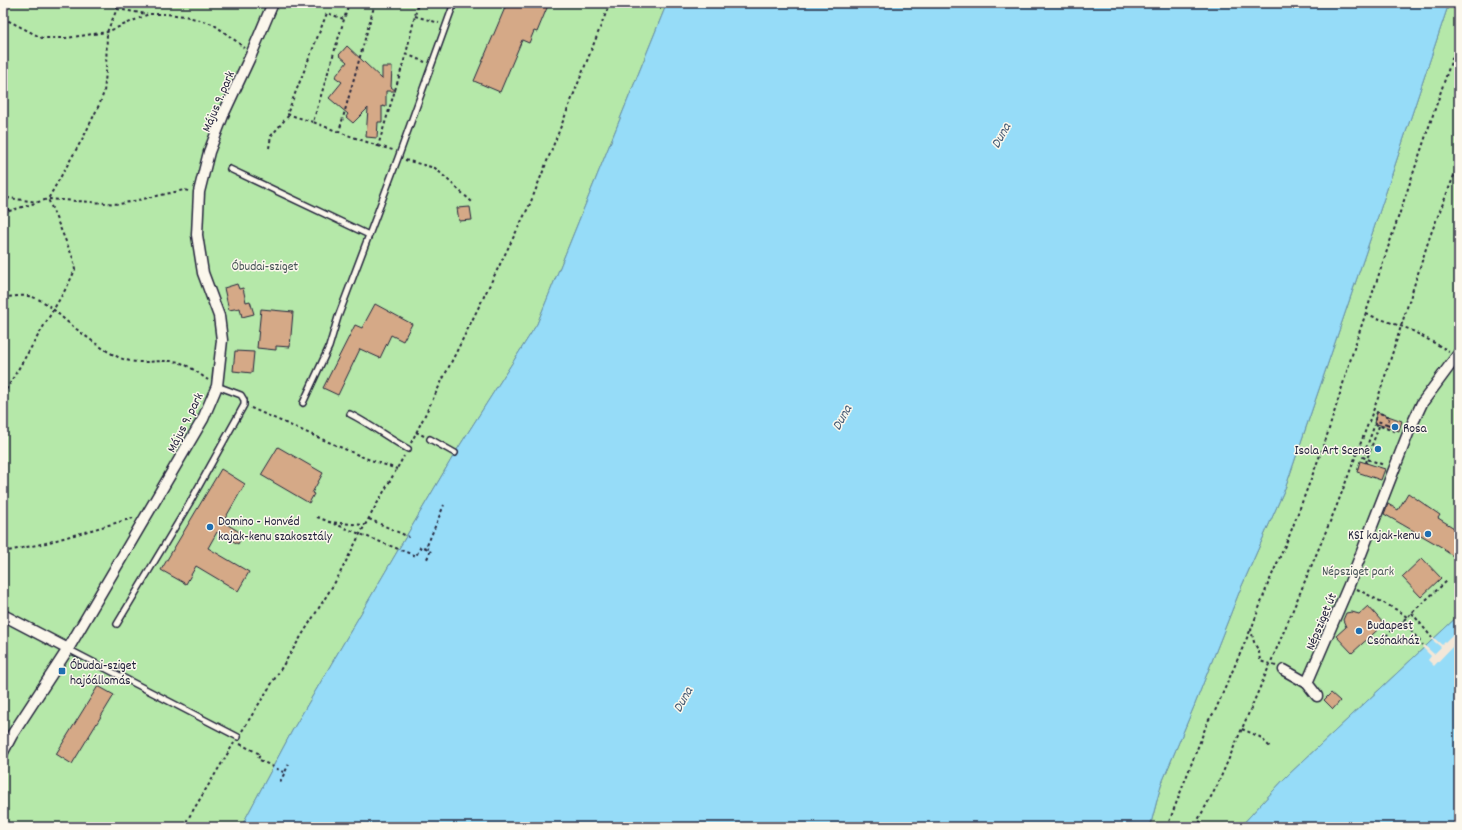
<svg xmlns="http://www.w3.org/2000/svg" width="1462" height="830" viewBox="0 0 1462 830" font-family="Dekko,sans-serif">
  <rect width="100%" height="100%" fill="#f3e7d8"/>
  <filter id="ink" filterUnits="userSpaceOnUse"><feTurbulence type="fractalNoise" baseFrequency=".025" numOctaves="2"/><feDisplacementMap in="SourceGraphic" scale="8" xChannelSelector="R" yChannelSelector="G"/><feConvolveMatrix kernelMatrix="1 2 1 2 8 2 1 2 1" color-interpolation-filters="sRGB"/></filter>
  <g filter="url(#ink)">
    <g fill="#b5e8a9" stroke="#6c8572">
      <polygon points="3,3 667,3 537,324 455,453 292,731 241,827 3,827"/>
      <polygon points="1449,3 1459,3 1459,615 1286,777 1240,827 1150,827 1161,785 1195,704 1240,590 1286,486 1372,234"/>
    </g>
    <g fill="#96dcf8" stroke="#6892ac">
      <polygon points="667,3 1449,3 1372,234 1286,486 1240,590 1195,704 1161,785 1150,827 241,827 292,731 455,453 537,324"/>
      <polygon points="1459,615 1459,827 1240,827 1286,777"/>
    </g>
    <polygon fill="#f3e7d8" points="1459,628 1459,638 1452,645 1453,646 1434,666 1428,660 1431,656 1422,647 1424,645 1434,654 1441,647 1431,639 1433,637 1442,645"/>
    <g fill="#d5a987" stroke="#22223b">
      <polygon points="507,3 549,3 537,32 534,31 529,43 522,40 500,92 474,81"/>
      <polygon points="347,46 382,79 382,67 392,67 391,87 396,91 386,91 386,107 382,106 382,122 378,122 377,138 366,137 368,108 353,123 346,117 348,114 329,98 342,82 335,77 347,62 339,55"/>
      <polygon points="470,207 472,220 459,221 457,208"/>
      <polygon points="237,284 239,289 243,288 246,302 250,301 254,314 242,317 240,308 229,310 224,288"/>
      <polygon points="375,304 412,324 403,341 391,335 380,358 360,349 338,395 323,388 355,325 362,328"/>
      <polygon points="261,309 293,312 290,347 276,346 276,350 257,348"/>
      <polygon points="235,351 254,352 252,373 233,371"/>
      <polygon points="1377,412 1402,421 1399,431 1374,423"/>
      <polygon points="278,447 323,473 312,493 314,494 309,503 261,475"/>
      <polygon points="1360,461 1385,469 1381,480 1357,472"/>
      <polygon points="221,469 245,484 223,522 243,534 238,544 217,532 208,548 249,572 238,591 196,566 186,584 161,570"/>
      <polygon points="1408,493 1440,515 1438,518 1459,531 1459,540 1455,546 1459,548 1459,560 1444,550 1445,549 1384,514 1388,504 1398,510"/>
      <polygon points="1422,558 1441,578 1421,597 1402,577"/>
      <polygon points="1368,606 1384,624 1352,653 1336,636 1346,627 1343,620 1346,613 1352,612 1359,614"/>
      <polygon points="98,686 114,695 72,764 56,754"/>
      <polygon points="1331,693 1340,701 1333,709 1324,700"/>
    </g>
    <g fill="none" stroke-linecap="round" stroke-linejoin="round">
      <g stroke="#22223b" stroke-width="8">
        <g id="lane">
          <polyline points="230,169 369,235 338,317 329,347 303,403"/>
          <polyline points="369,235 398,158 454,3"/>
          <path d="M350,414c20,10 38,24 58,35"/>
          <polyline points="430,439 455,453"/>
          <polyline points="117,624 189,504 244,405 244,400 241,395 217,386"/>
          <polyline points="68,649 238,737"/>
        </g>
      </g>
      <g stroke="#22223b" stroke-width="13">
        <g id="street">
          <polyline points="3,615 68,649"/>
          <polyline points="1284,670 1307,683 1349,585 1409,431 1422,403 1459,353"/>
          <polyline points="1307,683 1317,696"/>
          <polyline points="3,752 12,735 68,649 203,419 217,386 222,340 219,316 203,273 197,235 199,192 209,152 224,113 251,55 273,3"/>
        </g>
      </g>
      <g stroke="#22223b" stroke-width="2" stroke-dasharray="3 3" stroke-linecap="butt">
        <polyline points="375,3 339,132 378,146 406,54 418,3"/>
        <polyline points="117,9 147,14"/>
        <polyline points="415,16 439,23"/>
        <polyline points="3,18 42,38 66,38 107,32 149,14 166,14 185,16 213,24 236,41 244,48"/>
        <polyline points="406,54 425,62"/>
        <polyline points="313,122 287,114 327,13 344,19"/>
        <polyline points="339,132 313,122 349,3"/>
        <polyline points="1456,136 1459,137"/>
        <polyline points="378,146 393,150"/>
        <polyline points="269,148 271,136 289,115"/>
        <polyline points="405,160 435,168 473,203"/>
        <polyline points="3,203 6,202 9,198 37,202"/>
        <polyline points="5,203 9,211"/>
        <polyline points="3,213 48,199 120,204 184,190 190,191"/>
        <path d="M3,297c8,0 17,-2 25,-1 18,3 28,17 42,28 14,11 33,26 48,33 19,9 36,3 55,4 12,1 25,12 35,19"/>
        <polyline points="1366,314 1409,329 1449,351"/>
        <polyline points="3,395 68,285 75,270 73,258 48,199 84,136 100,103 104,92 106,72 107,32 117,9 115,3"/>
        <polyline points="251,408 365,458 397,469"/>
        <polyline points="1375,424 1396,432"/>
        <polyline points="1387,424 1394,427"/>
        <polyline points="1379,426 1367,459 1384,465"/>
        <polyline points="416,432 424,436"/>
        <polyline points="411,443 530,204 610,3"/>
        <polyline points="1366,463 1367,459 1363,457 1375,424 1374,423 1377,412 1390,417 1387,424 1377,421"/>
        <polyline points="317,517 416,556 421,546 426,548 444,505"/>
        <polyline points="369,519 409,537"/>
        <polyline points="328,522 365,525"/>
        <polyline points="426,548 431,550 426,561"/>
        <polyline points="3,552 46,543 133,518"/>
        <polyline points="1357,589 1397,610 1407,617"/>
        <polyline points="1412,613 1432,638"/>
        <polyline points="1403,621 1423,645"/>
        <polyline points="1377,644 1447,581"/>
        <polyline points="1276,666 1260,661 1259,652 1254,642 1251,630 1268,584 1290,534 1325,442 1356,342 1459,38"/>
        <polyline points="1242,729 1260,737 1270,747"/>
        <polyline points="242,731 337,579 360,534 404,456"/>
        <polyline points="240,744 260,754 258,759 285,773"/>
        <polyline points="280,782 289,764"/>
        <polyline points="183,827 234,743"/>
        <polyline points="1167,827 1208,721 1215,711 1250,631"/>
        <polyline points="1206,827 1198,820 1217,786 1268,669 1337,505 1378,398 1430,236 1459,163"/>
      </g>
      <use href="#lane" stroke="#fbf7ec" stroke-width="5"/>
      <use href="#street" stroke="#fbf7ec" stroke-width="10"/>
    </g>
  </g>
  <g fill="#1f6fb2" stroke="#fbf7ec" stroke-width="1.5">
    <circle cx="1395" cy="427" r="4"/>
    <circle cx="1378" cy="449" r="4"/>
    <circle cx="210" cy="527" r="4"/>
    <circle cx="1428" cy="534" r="4"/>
    <circle cx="1359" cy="631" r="4"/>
    <rect x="58" y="667" width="8" height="8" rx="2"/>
  </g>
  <g text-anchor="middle" stroke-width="3" stroke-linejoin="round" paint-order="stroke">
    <g font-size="13" fill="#22223b" stroke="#fbf7ec">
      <text transform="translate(217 101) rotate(-67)" y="5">Május 9. park</text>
      <text transform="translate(184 422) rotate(-63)" y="5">Május 9. park</text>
      <text transform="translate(1320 621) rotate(-67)" y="5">Népsziget út</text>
    </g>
    <g font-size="13" fill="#475456" stroke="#fbf7ec">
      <text x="265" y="270">Óbudai-sziget</text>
      <text x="1358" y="575">Népsziget park</text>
    </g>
    <g font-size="13" fill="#22223b" stroke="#fbf7ec" text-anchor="start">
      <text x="1403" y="432">Rosa</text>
      <text x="1370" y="454" text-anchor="end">Isola Art Scene</text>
      <text x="218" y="525">Domino - Honvéd<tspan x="218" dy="15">kajak-kenu szakosztály</tspan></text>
      <text x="1420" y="539" text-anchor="end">KSI kajak-kenu</text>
      <text x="1367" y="629">Budapest<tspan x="1367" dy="15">Csónakház</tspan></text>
      <text x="70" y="669">Óbudai-sziget<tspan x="70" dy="15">hajóállomás</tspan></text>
    </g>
    <g font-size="14" font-style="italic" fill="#455a74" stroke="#fbf7ec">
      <text transform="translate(1000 135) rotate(-61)" y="5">Duna</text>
      <text transform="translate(841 417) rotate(-61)" y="5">Duna</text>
      <text transform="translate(682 699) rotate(-61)" y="5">Duna</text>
    </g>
  </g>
  <rect width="1462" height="830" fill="none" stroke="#fbf7ec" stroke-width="16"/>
  <rect x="8" y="8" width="1446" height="814" fill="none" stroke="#22223b" stroke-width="1.5" filter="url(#ink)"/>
</svg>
